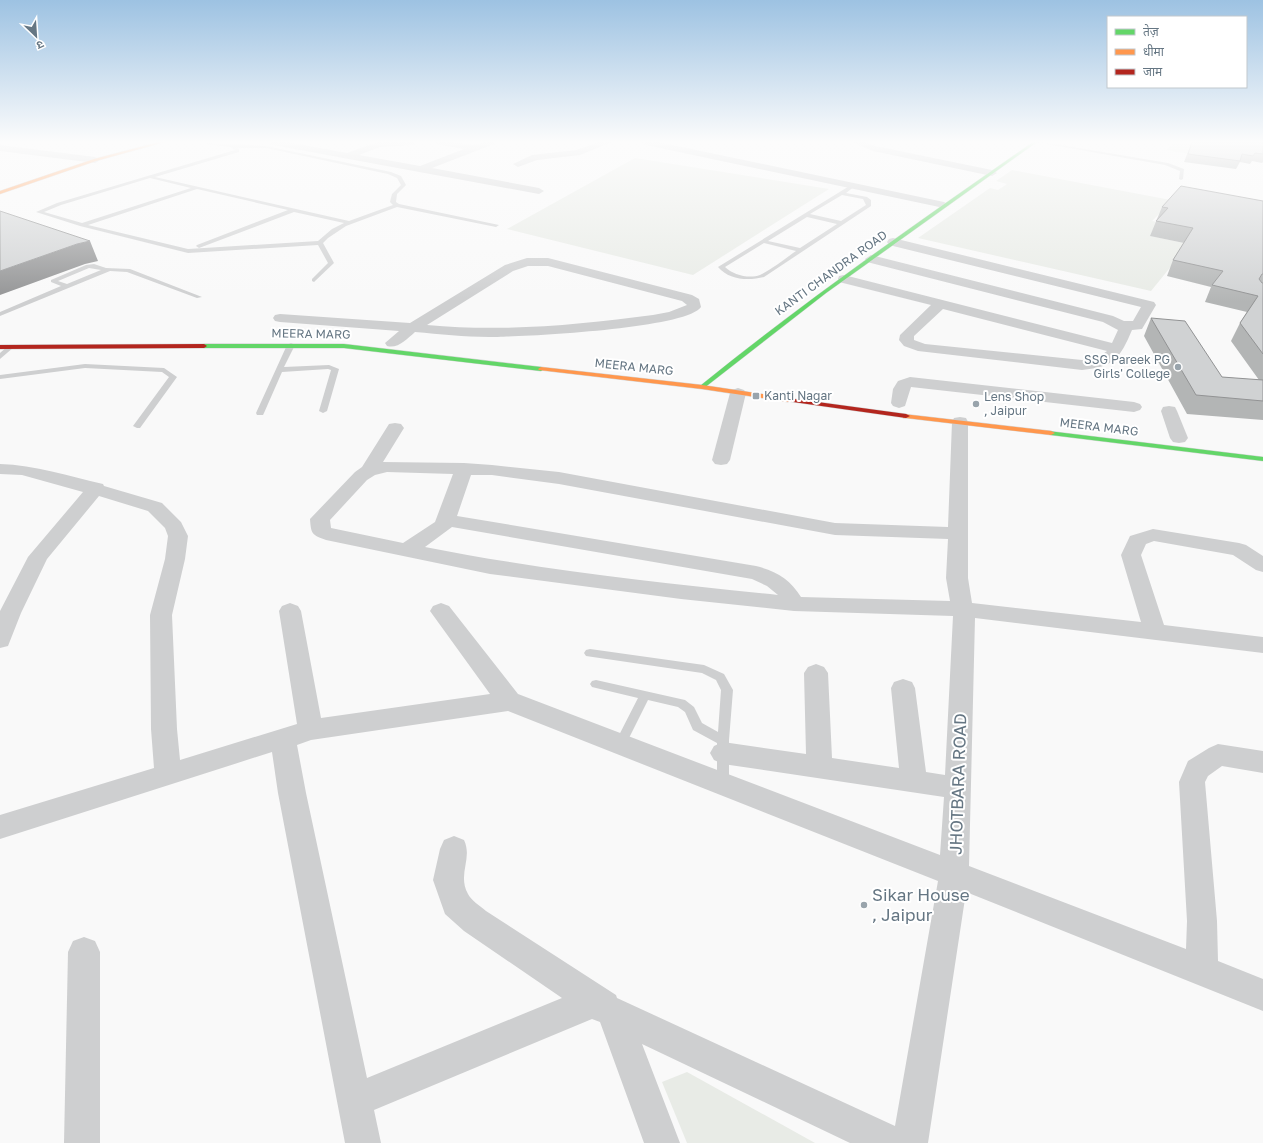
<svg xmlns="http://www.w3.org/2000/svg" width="1263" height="1143" viewBox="0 0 1263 1143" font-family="'Golos Text','Noto Sans Devanagari',sans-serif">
  <rect width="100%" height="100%" fill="#f9f9f9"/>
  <g fill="#e8ebe6">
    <polygon points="1175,142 1259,142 1221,159 1166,150"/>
    <polygon points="635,158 829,189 693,275 507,229"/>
    <polygon points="1012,170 1176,201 1161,212 1152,221 1162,223 1151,236 1231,253 1177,259 1151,291 918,238 990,188 998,190 1007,184 996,181"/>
    <polygon points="687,1072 815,1143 687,1143 662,1082"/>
  </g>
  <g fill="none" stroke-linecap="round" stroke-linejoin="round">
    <g stroke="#d5d6d7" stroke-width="1">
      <g id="fast">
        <path d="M1033,142h4l-211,151 -122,95h-4v-2c107,-87 220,-165 333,-244z"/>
        <polygon points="344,344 541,367 544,369 541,371 344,348 204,348 201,346 204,344"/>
        <polygon points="1048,431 1263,457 1263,461 1051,435 1047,433"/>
      </g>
    </g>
    <g stroke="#d5d6d7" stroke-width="1">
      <g id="slow">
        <polygon points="159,142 165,142 96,161 0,194 0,191 94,159"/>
        <polygon points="541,367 702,385 788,398 791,400 788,402 702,389 539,370 538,369"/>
        <polygon points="903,414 1051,431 1055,433 1051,435 906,418 903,418"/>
      </g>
    </g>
    <g stroke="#d5d6d7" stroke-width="1">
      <g id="jam">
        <polygon points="0,345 204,344 207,346 204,348 0,349"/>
        <polygon points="788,398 906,414 910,416 906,418 786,401 785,400"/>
      </g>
    </g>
    <g fill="#cecfd0" fill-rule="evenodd">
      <path d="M192,142l74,4 125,26 10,4 5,9 -9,9 -1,8 3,2 100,21 -3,2 -99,-20 -51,19 -18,12 -5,5 11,20 -20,19 -2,-1v-2l16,-16 -10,-18 -130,8 -108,-27 -44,-14 21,-9 178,-53 -5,-3zM237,148h29l122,26 9,4 4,7 -9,9 -2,8 3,3 -44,16 -194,-44 84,-25v-3zM150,178l41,10 -109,35 -38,-11 17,-7zM197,189l91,21 -91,35 -1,1 3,2 95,-36 50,11 -12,6 -14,12 -130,8 -100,-24z"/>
      <polygon points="1035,142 1043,142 1168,163 1184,169 1183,179 1181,180 1179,179 1180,171 1165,165"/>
      <path d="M851,185l4,1 -9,7 21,4 4,3v6l-107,71c-16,4 -35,3 -46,-10zM842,195l21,4 3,6 -25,16 -31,-7zM807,217l30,7 -37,24 -32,-7zM764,243l32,8c-10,7 -25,19 -36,24 -11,4 -27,0 -35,-8z"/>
      <path d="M94,264l12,4 24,1 72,28 -5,1 -70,-26 -17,-1 -110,45v-4l61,-26 -10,-4v-2l35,-15zM89,268l12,2 -34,14 -9,-3z"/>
      <polygon points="291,343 295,345 284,367 329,365 339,369 327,411 323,413 319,411 331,370 328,369 282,372 264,413 263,415 257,415 256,413 287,345"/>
      <polygon points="8,346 14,347 0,359 0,353"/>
      <polygon points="85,364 164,368 177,377 140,428 137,428 133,426 169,377 162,372 85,368 0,379 0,375"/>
      <polygon points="590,649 704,665 724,674 733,690 729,740 729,783 728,787 723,788 718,787 717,783 717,743 693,730 685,712 678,707 648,700 625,746 621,748 617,746 615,743 638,698 596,688 592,687 590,684 592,681 596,680 685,700 694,707 702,723 718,732 721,690 716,680 702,673 586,656 584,653 586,650"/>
    </g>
    <g fill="#cecfd0" fill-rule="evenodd">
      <polygon points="268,142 287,142 347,153 378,142 416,142 412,145 380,147 359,155 420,166 464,149 436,144 435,142 453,142 474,145 483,142 495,142 494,144 432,168 539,188 544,191 539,194 273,145"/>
      <polygon points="599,142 612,142 580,155 537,160 518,167 513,164 532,155 576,150"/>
      <polygon points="641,142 658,142 944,202 949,205 944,208 646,145"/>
      <polygon points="852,142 865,142 875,146 992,170 997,173 992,176 873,151"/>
      <polygon points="0,145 95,157 100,160 95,163 0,151"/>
      <path d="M893,238l261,64 2,3 -14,24 -10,1c-12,28 -18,37 -50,40l-164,-19 -14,-5 -5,-6 1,-5 31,-30 -92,-23 -1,-3 1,-3 5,-1 268,68 6,-13 -15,-8 -236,-60 -2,-3 6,-4 242,61 11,5h9l8,-14 -252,-62 -2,-3 2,-3zM943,309l164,42 -11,8 -14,1 -157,-16 -11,-4v-4z"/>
      <path d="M527,258h21l144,37 7,4 2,8c-15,22 -181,30 -212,30 -25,0 -49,-3 -74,-5 -8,7 -17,17 -28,14l-2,-3 14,-12 -119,-9 -5,-1 -2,-3 2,-3 5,-1 130,9 95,-58zM528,266h20l134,35 5,4 -18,7 -16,3c-75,10 -150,17 -226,10l86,-54z"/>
      <polygon points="910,377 1134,402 1140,404 1142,407 1140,410 1134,412 911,387 905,406 899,408 893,406 891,403 893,389 898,381"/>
      <polygon points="738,388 744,390 746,393 730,460 727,464 721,465 715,464 712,460 730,393 732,390"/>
      <polygon points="1169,406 1175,407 1177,411 1188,438 1185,442 1179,443 1173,442 1170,438 1161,411 1163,407"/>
      <path d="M960,417l6,1 2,4v156l4,25 169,19 -20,-67 9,-19 23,-7 86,14 7,2 17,11v16l-7,-2 -23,-15 -79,-14 -8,3 -5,11 23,70 99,12v16l-288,-35 -6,248 217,83 1,-28 -8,-139 9,-21 21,-13 9,-4 45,7v22l-41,-7 -14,10 -3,6 12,139 1,40 45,18v32l-297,-119 -38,251h-78l-208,-99 38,99h-36l-44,-121 -8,-3 -218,91 7,33h-36l-67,-350 -6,-41 -272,87v-24l154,-47 -3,-39 -1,-114 15,-56 3,-23 -3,-8 -17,-17 -49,-15 -52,63 -26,54 -13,33 -8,2v-37l28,-54 55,-65 -61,-17 -22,-1v-10c35,1 69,12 103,20l1,2 58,17 19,19 7,14 -3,23 -13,56 5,114 3,31 117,-36 -18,-113 3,-5 8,-3 8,3 3,5 20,107 169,-24 -60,-83 3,-5 8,-3 8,3 69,88 422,161 4,-58 -221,-33 -9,-4 -4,-7 4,-7 9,-4 83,12 -2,-81 4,-6 8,-3 8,3 4,6 4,85 67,10 -8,-80 3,-6 9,-3 9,3 3,6 11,84 19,3 8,-159 -159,-5 -113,-12 -191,-25 -164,-34c-14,-5 -15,-6 -16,-21l45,-47 7,-5 27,-43 6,-1 6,1 3,4 -21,34 81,1 28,2 67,7 276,51 113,4 4,-105 2,-4zM387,472l66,2 -18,48 -32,21 -72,-15 -1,-8 37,-40 8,-5zM471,475h21l67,9 276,51 113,4 -2,39 4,23 -149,-4c-11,-18 -25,-26 -45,-31l-299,-50zM452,527l300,52 15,7 11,9c-118,-12 -237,-25 -353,-48zM508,711l430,170 -43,245 -278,-128 -1,-3 -130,-84c-6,-5 -15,-11 -18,-17 -11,-20 5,-35 -4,-54l-10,-4 -10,4 -4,9 -7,31 12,34 19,17 98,67 -195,80 -61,-285 -9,-48 14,-5z"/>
      <polygon points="84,937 95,941 100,952 100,1143 64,1143 68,952 73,941"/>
    </g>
    <use href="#fast" fill="#63d668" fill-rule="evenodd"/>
    <use href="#slow" fill="#ff974d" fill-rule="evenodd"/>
    <use href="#jam" fill="#b3261e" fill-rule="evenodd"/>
  </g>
  <g fill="#b3b5b5">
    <polygon points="1192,142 1263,142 1263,162 1262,163 1252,161 1250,164 1240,162 1236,169 1184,162"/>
    <polygon points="1263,201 1263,420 1187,414 1144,336 1151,318 1222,377 1259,380 1231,341 1240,323 1247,312 1205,302 1211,287 1167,276 1173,260 1184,243 1150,236 1162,207"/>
  </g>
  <polygon fill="#929394" points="90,241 98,261 85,264 0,295 0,271 77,244"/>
  <g fill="#d0d2d3" stroke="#929394">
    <polygon points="1192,142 1263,142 1263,154 1255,153 1253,156 1242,154 1240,161 1188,154"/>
    <polygon points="1181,186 1263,201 1263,274 1262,274 1259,279 1262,283 1263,283 1263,354 1240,323 1258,296 1212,285 1223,271 1173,260 1193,228 1156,221 1168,208 1162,207"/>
    <polygon points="0,211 90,241 77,244 0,271"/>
    <polygon points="1151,318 1185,321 1222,377 1263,380 1263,401 1196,395"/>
  </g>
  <linearGradient id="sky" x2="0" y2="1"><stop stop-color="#9dc2e2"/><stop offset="0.47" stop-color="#fcfcfc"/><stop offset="1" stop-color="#fcfcfc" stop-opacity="0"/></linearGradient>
  <rect width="1263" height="302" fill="url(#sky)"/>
  <g fill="#99a4ac" stroke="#fff" stroke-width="1.5">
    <circle cx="1178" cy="367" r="4"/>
    <rect x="752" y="392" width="8" height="8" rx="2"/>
    <circle cx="976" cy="404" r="4"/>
    <circle cx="864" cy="905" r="4"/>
  </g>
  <g text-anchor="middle" stroke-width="4" stroke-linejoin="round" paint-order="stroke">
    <g font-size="12" fill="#657683" stroke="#fff">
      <text transform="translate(831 273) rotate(-36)" y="4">KANTI CHANDRA ROAD</text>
      <text transform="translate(311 334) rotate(1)" y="4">MEERA MARG</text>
      <text transform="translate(634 367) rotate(6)" y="4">MEERA MARG</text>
      <text transform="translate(1099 427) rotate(7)" y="4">MEERA MARG</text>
    </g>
    <g font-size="12" fill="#657683" stroke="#fff" text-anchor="start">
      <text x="1170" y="364" text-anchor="end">SSG Pareek PG<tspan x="1170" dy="14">Girls' College</tspan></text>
      <text x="764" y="400">Kanti Nagar</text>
      <text x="984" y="401">Lens Shop<tspan x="984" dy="14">, Jaipur</tspan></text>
    </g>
    <g font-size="17" fill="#657683" stroke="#fff">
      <text transform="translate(958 784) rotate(-88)" y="6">JHOTBARA ROAD</text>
    </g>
    <g font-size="17" fill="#657683" stroke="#fff" text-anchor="start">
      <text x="872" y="901">Sikar House<tspan x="872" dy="20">, Jaipur</tspan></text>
    </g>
  </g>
  <rect x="1107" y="16" width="140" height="72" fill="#ffffff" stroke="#c1c8cd"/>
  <rect x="1115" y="29" width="20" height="6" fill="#63d668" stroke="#c1c8cd"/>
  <text x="1143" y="36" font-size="12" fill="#657683">तेज़</text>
  <rect x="1115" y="49" width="20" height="6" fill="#ff974d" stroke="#c1c8cd"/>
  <text x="1143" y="56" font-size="12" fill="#657683">धीमा</text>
  <rect x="1115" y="69" width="20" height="6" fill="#b3261e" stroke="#c1c8cd"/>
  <text x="1143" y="76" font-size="12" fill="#657683">जाम</text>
  <g transform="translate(36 36) rotate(155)" stroke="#ffffff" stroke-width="3" paint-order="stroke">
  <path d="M0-3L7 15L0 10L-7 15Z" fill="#657683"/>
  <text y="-6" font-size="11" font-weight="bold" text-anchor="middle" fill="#657683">उ</text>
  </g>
</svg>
